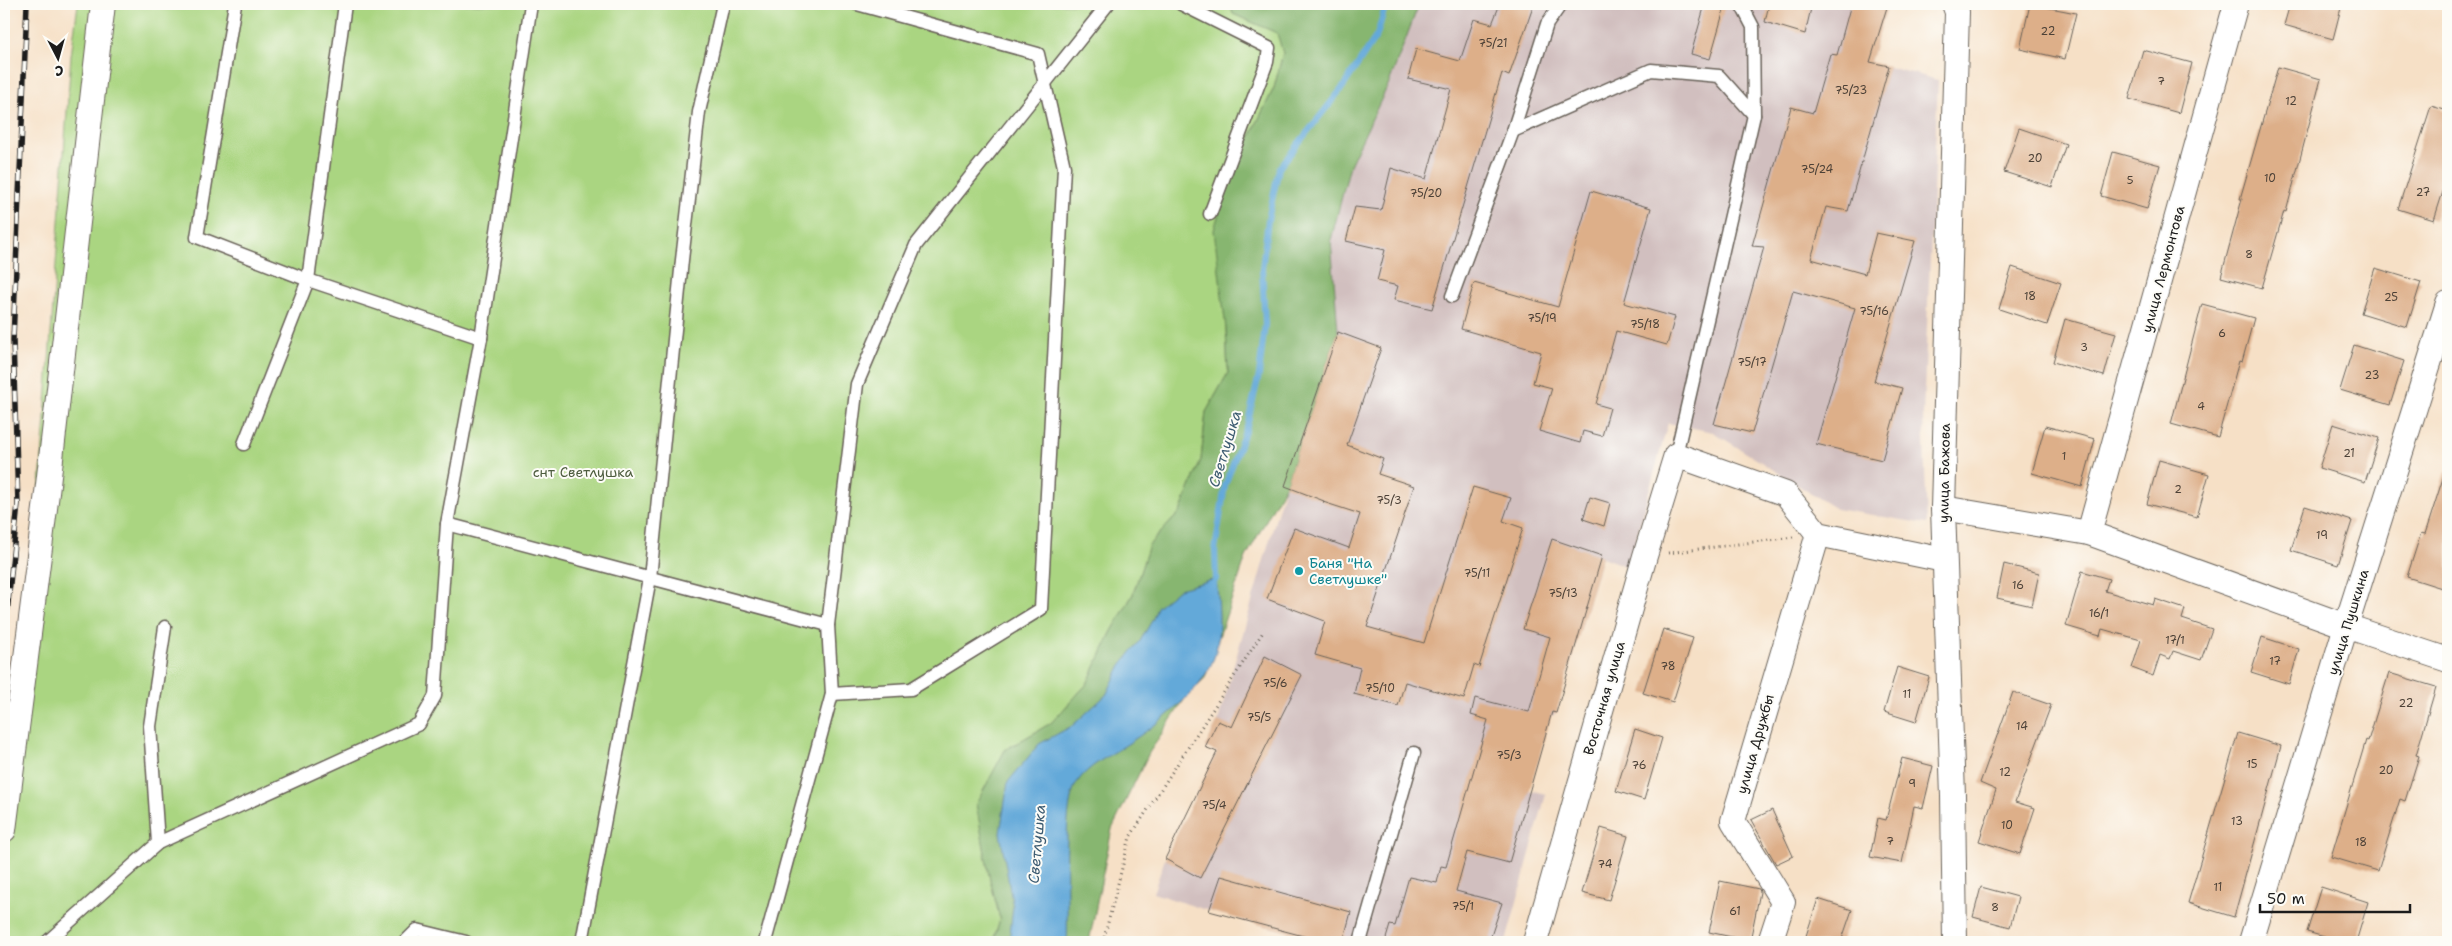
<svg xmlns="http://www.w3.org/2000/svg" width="2452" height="946" viewBox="0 0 2452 946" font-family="'Shantell Sans',sans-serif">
  <rect width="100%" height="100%" fill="#fdfcf7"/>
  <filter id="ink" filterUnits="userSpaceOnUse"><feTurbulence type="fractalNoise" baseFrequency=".02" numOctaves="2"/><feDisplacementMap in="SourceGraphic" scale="10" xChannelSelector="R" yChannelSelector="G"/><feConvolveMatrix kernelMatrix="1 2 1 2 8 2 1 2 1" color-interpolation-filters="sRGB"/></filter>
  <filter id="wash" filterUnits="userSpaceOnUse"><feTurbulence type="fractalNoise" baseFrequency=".0096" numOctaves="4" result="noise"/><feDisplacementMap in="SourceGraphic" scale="20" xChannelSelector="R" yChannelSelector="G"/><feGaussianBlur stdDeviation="1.12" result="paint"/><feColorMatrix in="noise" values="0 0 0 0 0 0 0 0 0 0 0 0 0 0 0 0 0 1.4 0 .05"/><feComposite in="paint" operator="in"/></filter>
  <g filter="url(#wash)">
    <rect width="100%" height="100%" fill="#f6e0c6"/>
    <polygon fill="#d1bfbf" points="1419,4 1888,4 1870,62 1938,80 1923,415 1927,524 1836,509 1713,432 1668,423 1628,567 1602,557 1556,713 1550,717 1529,790 1546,794 1506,942 1326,942 1209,911 1153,893 1165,859 1217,752 1205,747 1218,721 1285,486 1338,332 1331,240 1350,165 1389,83"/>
    <polygon fill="#aad581" stroke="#63784e" points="78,4 1231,4 1233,14 1277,33 1283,53 1274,88 1228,182 1226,329 1228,373 1206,412 1201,460 1180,512 1149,545 1133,594 1111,633 1087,684 1051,723 1005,750 977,804 989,875 1000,919 993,942 4,942 4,835 18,791 71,56"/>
    <polygon fill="#87b66f" stroke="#526946" points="1231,4 1419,4 1389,83 1350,165 1331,240 1338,332 1285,486 1246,557 1205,678 1186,697 1149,753 1112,829 1089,942 993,942 1000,919 989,875 976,804 1005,750 1051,723 1087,684 1111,633 1133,594 1149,545 1180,512 1201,460 1206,412 1228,373 1226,329 1214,230 1228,182 1274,88 1283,53 1277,33 1233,14"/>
    <path fill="#63a9d9" stroke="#40627a" d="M1216,579c3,23 5,49 0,72 -9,38 -58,73 -90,94 -17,11 -39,21 -50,39 -15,25 -7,124 -9,158h-58l4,-35 -13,-74 8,-51 31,-38 33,-18 34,-31 15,-30 19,-24 13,-22 4,-12 22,-18z"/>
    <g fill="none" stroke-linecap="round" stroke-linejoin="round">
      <polyline stroke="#63a9d9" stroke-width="6" points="1212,586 1216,579 1215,550 1225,485 1247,426 1259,375 1265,324 1262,269 1268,220 1279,168 1343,87 1377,35 1386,4"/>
    </g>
    <g id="blocks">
      <g fill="#ddaf89">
        <polygon points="1500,4 1534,4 1509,76 1502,73 1432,309 1394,300 1398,286 1377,281 1385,250 1346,241 1355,207 1381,210 1391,168 1426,179 1451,89 1408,79 1416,49 1460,61 1474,19 1492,24"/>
        <polygon points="1705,4 1725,6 1710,59 1691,54"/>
        <polygon points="1769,4 1812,4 1805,34 1765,22"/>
        <polygon points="1851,4 1888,4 1870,62 1889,66 1848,211 1826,207 1811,259 1865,274 1876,233 1915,241 1874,381 1902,388 1882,460 1816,444 1855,308 1793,291 1752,433 1714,424 1764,247 1752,246 1791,107 1813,113 1830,54 1837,55"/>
        <polygon points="2030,4 2076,13 2065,59 2020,49"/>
        <polygon points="2290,4 2342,4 2333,39 2284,25"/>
        <polygon points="2143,50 2192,63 2179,113 2129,99"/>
        <polygon points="2278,67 2321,79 2286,212 2284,211 2262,288 2221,277 2242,199 2240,199"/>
        <polygon points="2431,106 2448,111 2448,176 2434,220 2398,209"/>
        <polygon points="2019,128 2066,144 2052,187 2004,172"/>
        <polygon points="2113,152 2160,165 2147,209 2101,196"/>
        <polygon points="1591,191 1651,208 1624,303 1675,317 1667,345 1616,331 1596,404 1610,408 1602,436 1583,431 1580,443 1539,431 1552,388 1533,383 1541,352 1461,329 1474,283 1558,307"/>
        <polygon points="2012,267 2061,283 2047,325 1999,309"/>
        <polygon points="2375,268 2421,282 2407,327 2361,313"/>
        <polygon points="2202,304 2254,318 2242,362 2239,361 2218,437 2171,424"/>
        <polygon points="2065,319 2116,333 2104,376 2053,362"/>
        <polygon points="1338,332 1381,348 1347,445 1383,459 1378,474 1414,486 1367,627 1424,643 1473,487 1511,498 1503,521 1523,528 1479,667 1474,665 1464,699 1405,682 1398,706 1354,694 1360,668 1315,655 1325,621 1267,599 1294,528 1349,548 1360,514 1323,502 1324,501 1285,486"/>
        <polygon points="2354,345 2404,361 2390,405 2340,390"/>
        <polygon points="2333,424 2379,438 2365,482 2319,468"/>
        <polygon points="2045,426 2095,439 2082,487 2032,473"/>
        <polygon points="2159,460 2209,474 2197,517 2147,504"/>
        <polygon points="2445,472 2448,473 2448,590 2407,577 2421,533 2425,534"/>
        <polygon points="1590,497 1610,503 1604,526 1583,519"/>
        <polygon points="2305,506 2352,521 2338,565 2291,550"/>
        <polygon points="1552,539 1602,556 1556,713 1552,712 1509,863 1467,852 1456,891 1502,903 1489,942 1385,942 1390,925 1395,926 1409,877 1437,883 1441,866 1446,867 1488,720 1471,715 1475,698 1529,712 1550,637 1523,629"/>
        <polygon points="2004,564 2039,573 2032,606 1997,598"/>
        <polygon points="2082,571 2109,579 2105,591 2153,605 2155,599 2185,609 2182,619 2212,629 2201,660 2173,651 2170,659 2160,655 2153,676 2132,668 2141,640 2102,629 2100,636 2066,626"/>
        <polygon points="1663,629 1693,638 1673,702 1643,693"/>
        <polygon points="2262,637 2299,649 2289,684 2251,672"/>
        <polygon points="1265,656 1302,675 1200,878 1165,859 1217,752 1205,747 1218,721 1232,727"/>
        <polygon points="1897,667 1929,677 1916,722 1884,712"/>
        <polygon points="2389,673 2436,687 2416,755 2419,756 2405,801 2400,799 2378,871 2331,857 2366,740 2368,741"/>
        <polygon points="2013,692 2051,705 2015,802 2035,808 2020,854 1979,841 1996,790 1980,783"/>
        <polygon points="1635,729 1662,738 1644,800 1616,791"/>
        <polygon points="2238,733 2281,746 2234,917 2188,903"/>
        <polygon points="1902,758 1933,766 1923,808 1914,806 1902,863 1870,857 1878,818 1886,820"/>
        <polygon points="1772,810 1793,856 1776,864 1751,820"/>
        <polygon points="1601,828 1628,836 1609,900 1582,893"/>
        <polygon points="1221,876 1351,912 1343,942 1326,942 1209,911"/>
        <polygon points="1720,881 1759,889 1760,892 1750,941 1709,932"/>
        <polygon points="1981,887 2018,897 2010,927 1973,917"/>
        <polygon points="2321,887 2368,902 2356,942 2342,942 2307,932"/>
        <polygon points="1818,899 1852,910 1841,942 1804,942"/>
      </g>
    </g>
  </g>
  <g filter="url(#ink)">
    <use href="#blocks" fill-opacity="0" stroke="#686158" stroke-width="1"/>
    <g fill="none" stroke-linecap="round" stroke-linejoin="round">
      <g stroke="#686158" stroke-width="15">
        <g id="lane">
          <polyline points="235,4 197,237 308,280 481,338"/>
          <polyline points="1181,4 1269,48 1267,62 1210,214"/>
          <polyline points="1513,131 1651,70 1719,76 1754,115"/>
          <polyline points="1452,296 1513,131 1547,24 1561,4"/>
          <polyline points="244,444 308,280 345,4"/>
          <polyline points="1676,455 1754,115 1753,27 1741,4"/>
          <polyline points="447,524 828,625"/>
          <polyline points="832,694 911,689 1041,609 1064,167 1038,54 857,4"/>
          <polyline points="158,843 150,726 165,627"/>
          <polyline points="47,942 158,843 419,724 435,696 447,524 481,338 531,4"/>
          <polyline points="405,942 417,930 466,942"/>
          <polyline points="582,942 650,578 682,260 699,112 723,4"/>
          <polyline points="765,942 832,694 828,625 857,384 916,245 1108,4"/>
          <polyline points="1360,942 1414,753"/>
        </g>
      </g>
      <g stroke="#686158" stroke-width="26">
        <g id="street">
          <polyline points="1954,4 1957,12 1943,508 1953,796 1955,942"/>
          <polyline points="1943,508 2089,533 2346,626 2448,660"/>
          <polyline points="2089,533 2236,4"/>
          <polyline points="4,830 48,485 103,4"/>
          <polyline points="1535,942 1645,556 1676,455 1786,494 1818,534 1944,560"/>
          <polyline points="1770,942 1783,902 1733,821 1818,534"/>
          <polyline points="2251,942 2346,626 2448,303"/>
        </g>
      </g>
      <g stroke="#686158" stroke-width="3" stroke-dasharray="1 4" stroke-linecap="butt">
        <polyline points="1668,553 1793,537"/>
        <polyline points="1103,942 1130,837 1263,632"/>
      </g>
      <use href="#lane" stroke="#fff" stroke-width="12"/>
      <use href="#street" stroke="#fff" stroke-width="24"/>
      <g stroke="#1c1c1c" stroke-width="5.5">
        <polyline id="rail" points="4,643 18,504 13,340 27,4"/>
      </g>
      <use href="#rail" stroke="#fdfcf7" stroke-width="4" stroke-dasharray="11" stroke-linecap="butt"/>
    </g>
  </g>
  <circle fill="#0f9aa8" stroke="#fdfcf7" stroke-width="2" cx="1299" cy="571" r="5"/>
  <g text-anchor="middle" stroke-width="4" stroke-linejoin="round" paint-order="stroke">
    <g font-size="11" fill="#4c4137">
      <text x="2048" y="35">22</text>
      <text x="1493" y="47">75/21</text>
      <text x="2161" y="85">7</text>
      <text x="1851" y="94">75/23</text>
      <text x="2291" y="105">12</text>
      <text x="2035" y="162">20</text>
      <text x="1817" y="173">75/24</text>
      <text x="2270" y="182">10</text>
      <text x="2130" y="184">5</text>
      <text x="2423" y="196">27</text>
      <text x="1426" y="197">75/20</text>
      <text x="2249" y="258">8</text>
      <text x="2030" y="300">18</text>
      <text x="2391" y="301">25</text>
      <text x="1874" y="315">75/16</text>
      <text x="1542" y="322">75/19</text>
      <text x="1645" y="328">75/18</text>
      <text x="2222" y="337">6</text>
      <text x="2084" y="351">3</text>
      <text x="1752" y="366">75/17</text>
      <text x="2372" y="379">23</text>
      <text x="2201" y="410">4</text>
      <text x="2349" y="457">21</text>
      <text x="2064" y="460">1</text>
      <text x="2178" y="493">2</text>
      <text x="1389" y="504">75/3</text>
      <text x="2322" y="539">19</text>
      <text x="1477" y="577">75/11</text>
      <text x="2018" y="589">16</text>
      <text x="1563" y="597">75/13</text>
      <text x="2099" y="617">16/1</text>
      <text x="2175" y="644">17/1</text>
      <text x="2275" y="665">17</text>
      <text x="1668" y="670">78</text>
      <text x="1275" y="687">75/6</text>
      <text x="1380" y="692">75/10</text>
      <text x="1907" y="698">11</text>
      <text x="2406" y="707">22</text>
      <text x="1259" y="721">75/5</text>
      <text x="2022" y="730">14</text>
      <text x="1509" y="759">75/3</text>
      <text x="2252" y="768">15</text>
      <text x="1639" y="769">76</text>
      <text x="2386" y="774">20</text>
      <text x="2005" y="776">12</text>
      <text x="1912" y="787">9</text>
      <text x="1214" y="809">75/4</text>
      <text x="2237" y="825">13</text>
      <text x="2007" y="829">10</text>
      <text x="1890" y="845">7</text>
      <text x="2361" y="846">18</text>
      <text x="1605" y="868">74</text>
      <text x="2218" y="891">11</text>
      <text x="1463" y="910">75/1</text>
      <text x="1995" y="911">8</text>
      <text x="1735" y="915">61</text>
    </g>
    <g font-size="14" fill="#1c1c1c" stroke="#fdfcf7">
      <text transform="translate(2163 269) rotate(-75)" y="5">улица Лермонтова</text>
      <text transform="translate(1944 473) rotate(-89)" y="5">улица Бажова</text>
      <text transform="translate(2348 622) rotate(-73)" y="5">улица Пушкина</text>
      <text transform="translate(1604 698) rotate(-74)" y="5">Восточная улица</text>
      <text transform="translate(1755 744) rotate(-74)" y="5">улица Дружбы</text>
    </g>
    <g font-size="14" fill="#4e5d3f" stroke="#fdfcf7">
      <text x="583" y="477">снт Светлушка</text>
    </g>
    <g font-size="14" fill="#0d838f" stroke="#fdfcf7" text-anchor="start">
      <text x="1309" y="568">Баня "На<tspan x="1309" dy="16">Светлушке"</tspan></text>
    </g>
    <g font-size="15" font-style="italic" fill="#3c5b71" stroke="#fdfcf7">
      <text transform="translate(1225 449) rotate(-73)" y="5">Светлушка</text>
      <text transform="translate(1037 844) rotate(-85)" y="5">Светлушка</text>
    </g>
  </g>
  <rect width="2452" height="946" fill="none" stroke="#fdfcf7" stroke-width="20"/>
  <g transform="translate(58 58) rotate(174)" stroke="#fdfcf7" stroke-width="4" paint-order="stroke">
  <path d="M0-4L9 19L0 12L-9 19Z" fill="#1c1c1c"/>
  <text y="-8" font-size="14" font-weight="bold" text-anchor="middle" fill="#1c1c1c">С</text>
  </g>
  <path d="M2260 904v8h150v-8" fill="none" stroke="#1c1c1c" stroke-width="2.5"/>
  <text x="2267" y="904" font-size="15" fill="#1c1c1c" stroke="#fdfcf7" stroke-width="4" paint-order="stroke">50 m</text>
</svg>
